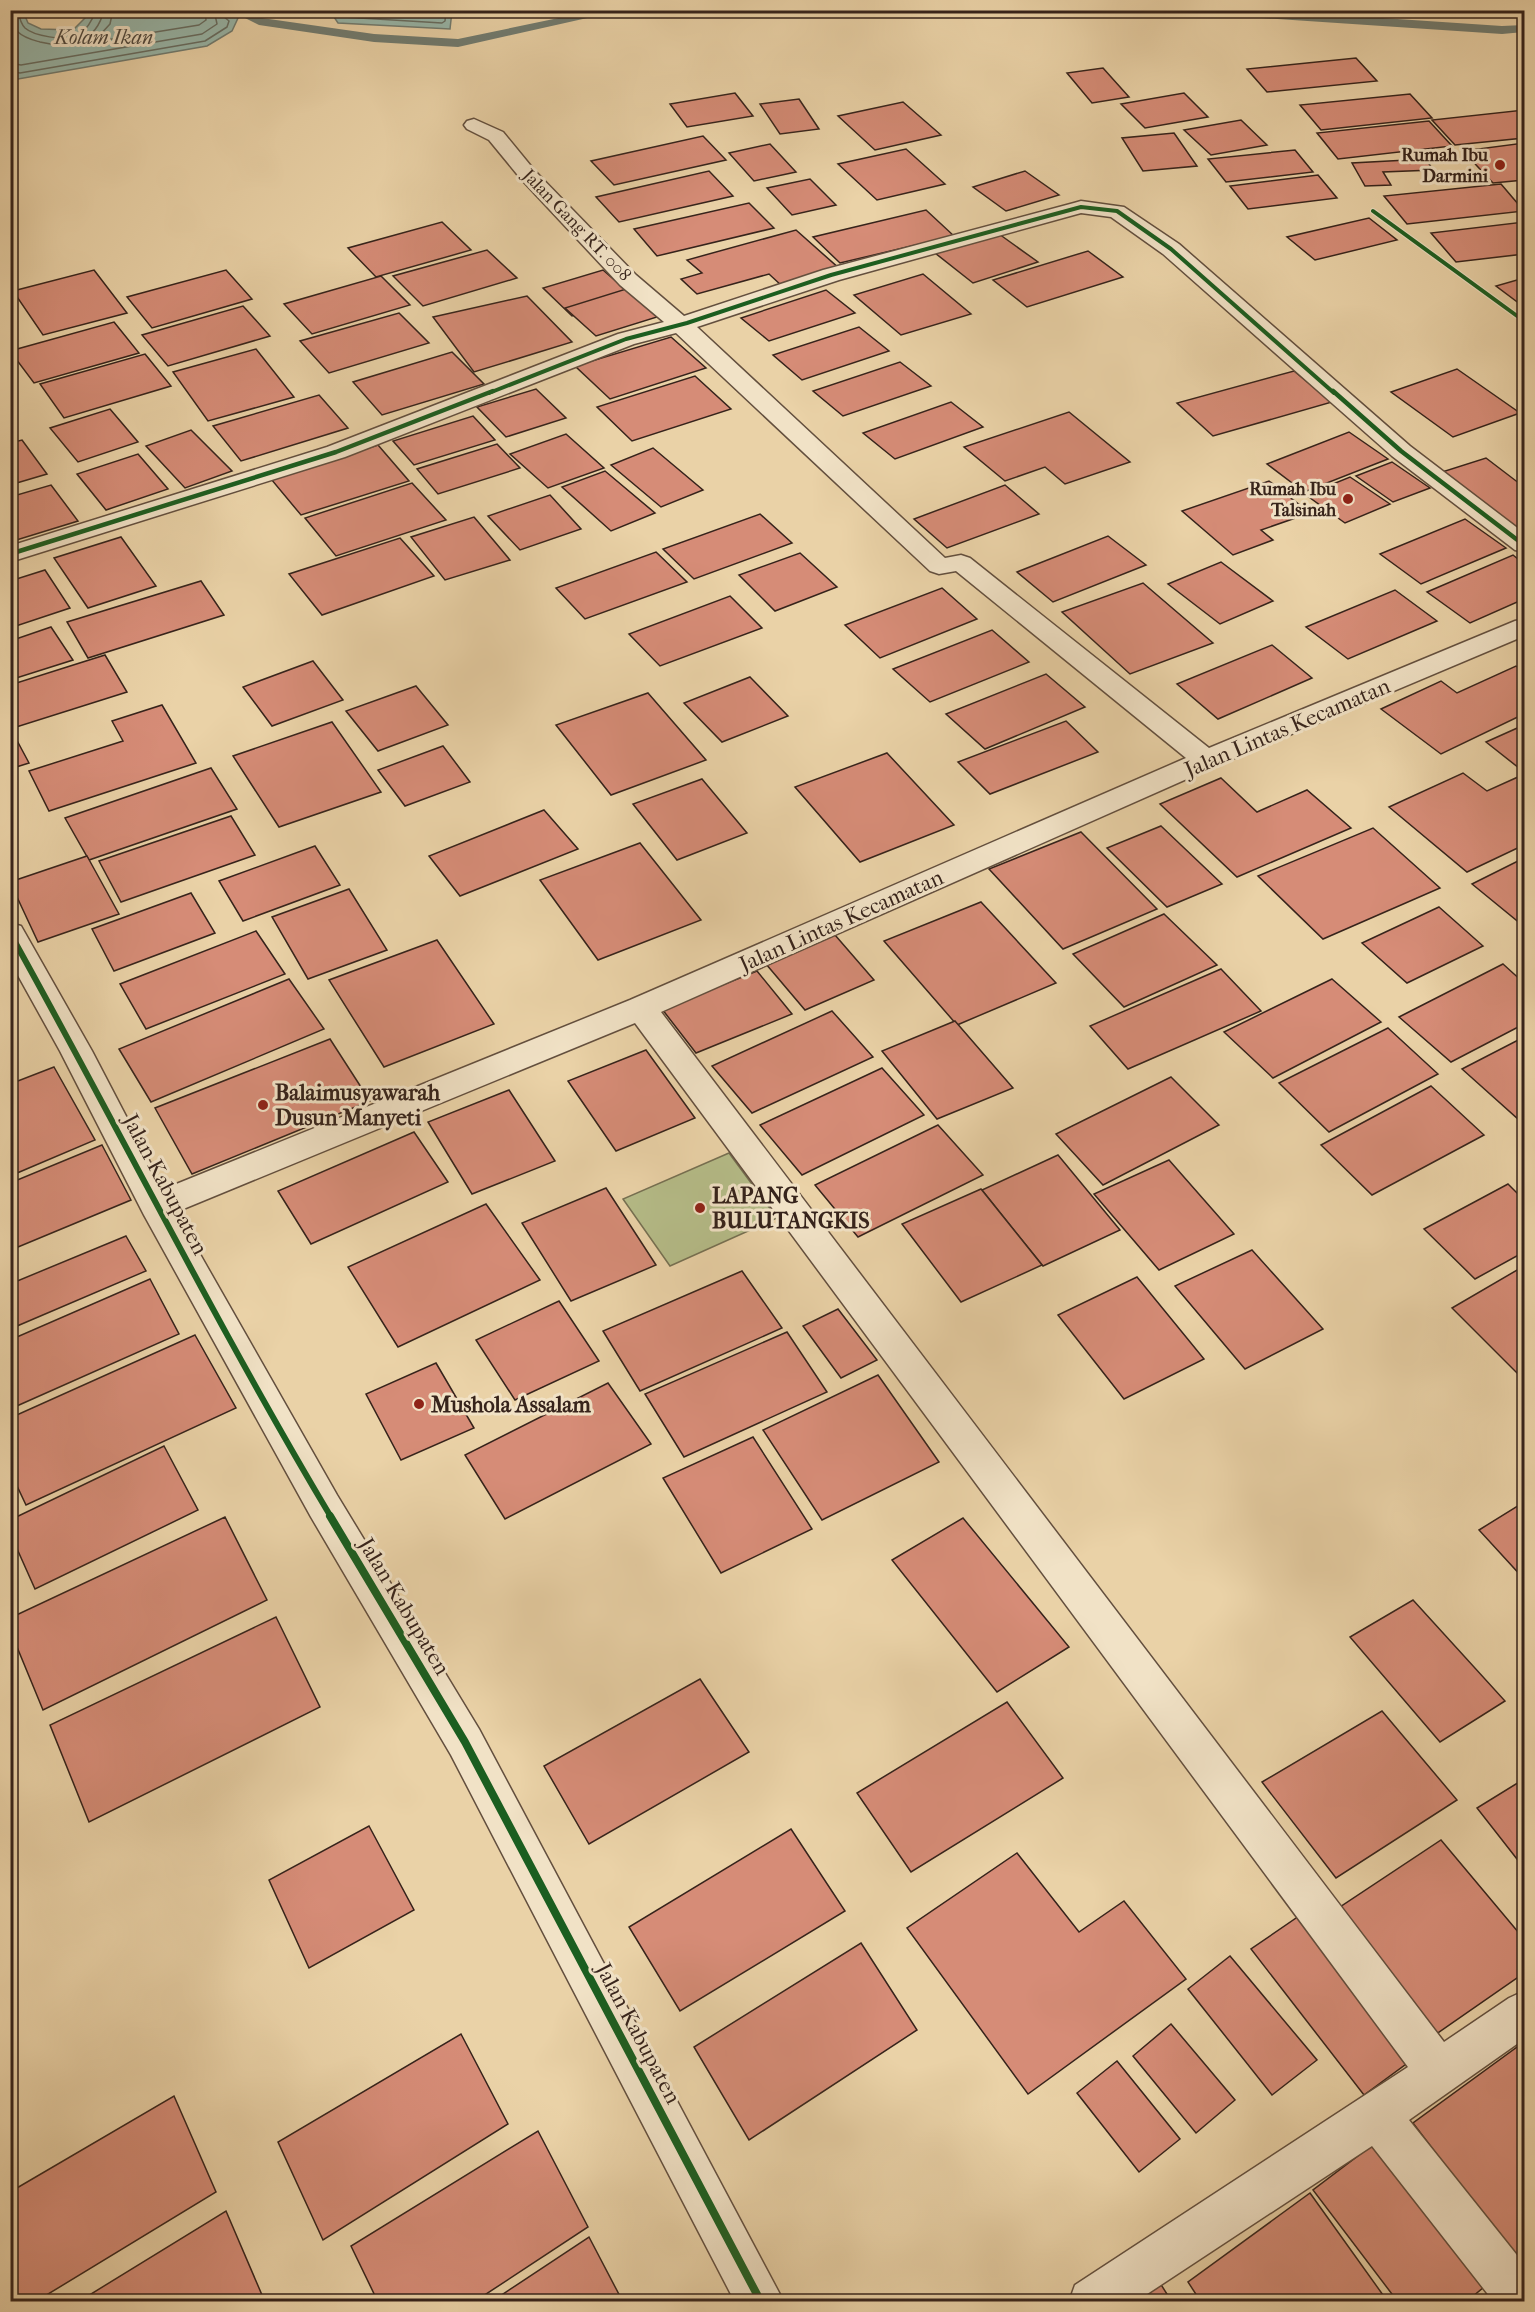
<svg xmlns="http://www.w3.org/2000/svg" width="1535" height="2312" viewBox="0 0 1535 2312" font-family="'IM FELL French Canon',serif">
  <rect width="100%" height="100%" fill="#ead2a7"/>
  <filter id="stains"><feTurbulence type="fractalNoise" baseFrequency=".00333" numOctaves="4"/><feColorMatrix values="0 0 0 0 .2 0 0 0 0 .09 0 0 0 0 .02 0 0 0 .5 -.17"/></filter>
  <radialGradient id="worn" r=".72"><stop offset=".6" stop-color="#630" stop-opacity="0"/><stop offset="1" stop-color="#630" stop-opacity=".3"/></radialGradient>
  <polygon fill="#b5bc88" stroke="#767052" stroke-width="1.5" points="729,1153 777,1218 670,1266 623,1199"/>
  <g fill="#98b7aa" stroke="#717c71" stroke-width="1.5">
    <polygon points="222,10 238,18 232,31 207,46 18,79 11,76 11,14 23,11 28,23 41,29 73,30 92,11 96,11"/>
    <polygon points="330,11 452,11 450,29 338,23"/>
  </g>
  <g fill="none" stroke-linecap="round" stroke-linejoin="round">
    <g stroke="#676d62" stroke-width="1.5">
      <path d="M18,10c1,6 2,13 7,18 9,8 39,13 51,8 10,-4 17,-17 20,-26"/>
      <polyline points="113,10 110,24 98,37 100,41 199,25 206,20 205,10"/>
      <polyline points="337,10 343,17 442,23 445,21 446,10"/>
      <polyline points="354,10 435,15 438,10"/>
      <path d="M10,15c2,6 4,13 8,17 6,6 15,8 22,10 29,7 56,1 64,-32"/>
      <polyline points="10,63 21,65 202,34 217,24 214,10"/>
      <polyline points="10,71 20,73 205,41 227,27 229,21 223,16 222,10"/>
    </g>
    <g fill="#717c71" fill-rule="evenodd">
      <polygon points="229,10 246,10 262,18 374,34 458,39 597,10 623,10 458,47 374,42 259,25"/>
      <polygon points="1196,10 1263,10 1502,26 1524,25 1524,32 1502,34 1202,14"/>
    </g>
  </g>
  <g fill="#d68c77" stroke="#36231b" stroke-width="1.5">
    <polygon points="1356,58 1377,81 1267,92 1247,69"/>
    <polygon points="1103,68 1129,97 1092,103 1067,73"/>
    <polygon points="735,93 753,116 687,127 670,104"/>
    <polygon points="1184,93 1208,117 1145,128 1121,104"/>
    <polygon points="1410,94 1432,118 1321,130 1300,105"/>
    <polygon points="799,99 819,129 780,134 760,104"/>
    <polygon points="903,102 941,135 875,150 838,116"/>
    <polygon points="1524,110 1524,138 1455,145 1432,120"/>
    <polygon points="1241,120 1267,145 1211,155 1184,130"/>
    <polygon points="1429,121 1452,146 1338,159 1317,133"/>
    <polygon points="1174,133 1197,166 1143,171 1122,138"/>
    <polygon points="703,136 726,160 614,185 591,161"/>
    <polygon points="1524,143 1524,180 1493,183 1463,151"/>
    <polygon points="770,144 796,172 754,181 729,153"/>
    <polygon points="906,149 945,184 877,200 838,164"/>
    <polygon points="1295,150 1313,172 1226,182 1208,159"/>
    <polygon points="1426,159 1433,170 1383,172 1391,185 1365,186 1352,163"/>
    <polygon points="709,171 733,196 619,222 596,197"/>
    <polygon points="1025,171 1059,195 1006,211 973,187"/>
    <polygon points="1318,175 1337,198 1248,209 1230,186"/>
    <polygon points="810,179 836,205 792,215 767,188"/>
    <polygon points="1501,184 1524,211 1407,224 1384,196"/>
    <polygon points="749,203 774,228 657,256 634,229"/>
    <polygon points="926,210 954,236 840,263 813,237"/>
    <polygon points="1369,218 1397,240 1315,260 1287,237"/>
    <polygon points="442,222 471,250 376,277 348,248"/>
    <polygon points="1524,222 1524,254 1456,262 1431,233"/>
    <polygon points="796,230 841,270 782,286 769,274 697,294 681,279 702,273 687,260"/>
    <polygon points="999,234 1038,262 973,283 935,253"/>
    <polygon points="487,250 517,278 423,306 393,276"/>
    <polygon points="1088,251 1123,277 1027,307 993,280"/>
    <polygon points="94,270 127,313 43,335 13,291"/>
    <polygon points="226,270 252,299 152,328 127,297"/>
    <polygon points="603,270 634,297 572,316 543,288"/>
    <polygon points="923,274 971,314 901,335 854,295"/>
    <polygon points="381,276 410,305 312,334 284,304"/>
    <polygon points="1524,278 1524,307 1496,286"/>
    <polygon points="626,289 657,317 596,336 565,308"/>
    <polygon points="826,290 855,313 769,341 741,318"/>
    <polygon points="527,296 572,342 474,372 433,317"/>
    <polygon points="243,306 270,336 168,366 142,335"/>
    <polygon points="399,313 429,343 329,373 300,341"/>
    <polygon points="114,322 139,353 34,383 10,351"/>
    <polygon points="859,327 889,351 802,380 773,355"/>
    <polygon points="671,337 706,368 610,399 575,366"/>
    <polygon points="256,349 294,397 208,421 173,372"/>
    <polygon points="452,352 484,384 382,415 353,382"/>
    <polygon points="145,354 171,386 64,418 40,384"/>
    <polygon points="900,362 931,386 843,416 813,391"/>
    <polygon points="1457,369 1520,413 1453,437 1391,392"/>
    <polygon points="1294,371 1332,402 1213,436 1177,403"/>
    <polygon points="695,376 731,409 632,441 597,407"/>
    <polygon points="536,389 566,418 506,437 477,407"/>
    <polygon points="319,395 348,428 241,461 213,426"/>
    <polygon points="951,402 983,427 895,459 863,433"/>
    <polygon points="110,409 138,442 78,462 50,428"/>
    <polygon points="1069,412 1130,462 1065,484 1045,467 1005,481 964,447"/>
    <polygon points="473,416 495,440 414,465 393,441"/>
    <polygon points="191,430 232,471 185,488 146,446"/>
    <polygon points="1349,432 1388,459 1304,492 1267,464"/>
    <polygon points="566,434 604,468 548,488 510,454"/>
    <polygon points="22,440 47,474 10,485 10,443"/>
    <polygon points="497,444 520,468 438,494 417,469"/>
    <polygon points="378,445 409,481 301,515 271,479"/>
    <polygon points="653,448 703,490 661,507 611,465"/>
    <polygon points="138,454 168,489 106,510 77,474"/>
    <polygon points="1486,458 1524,487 1524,536 1442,472"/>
    <polygon points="1392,462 1430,488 1393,502 1356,476"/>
    <polygon points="605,471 655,513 611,531 562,487"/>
    <polygon points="1350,477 1390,504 1345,523 1306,495"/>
    <polygon points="1269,481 1310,513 1261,530 1273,540 1233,555 1182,511"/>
    <polygon points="412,483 446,520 336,556 305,518"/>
    <polygon points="51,485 78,521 10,542 10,497"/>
    <polygon points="1005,485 1039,514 947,548 914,519"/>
    <polygon points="550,495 581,529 520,550 488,516"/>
    <polygon points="760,514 792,543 694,579 663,549"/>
    <polygon points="474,517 510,560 445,580 411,537"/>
    <polygon points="1465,519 1506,548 1421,584 1380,554"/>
    <polygon points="1108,536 1146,565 1053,602 1017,572"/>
    <polygon points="121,537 156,586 88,608 54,558"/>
    <polygon points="400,538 434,576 322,615 289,574"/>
    <polygon points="656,552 687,582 585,619 556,588"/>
    <polygon points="800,553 837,587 775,611 739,575"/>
    <polygon points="1513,555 1524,564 1524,599 1470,623 1427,592"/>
    <polygon points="1221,562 1273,601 1220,624 1168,584"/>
    <polygon points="45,570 70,608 10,628 10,581"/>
    <polygon points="201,581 224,615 88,658 67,622"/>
    <polygon points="1143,583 1213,643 1130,674 1062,612"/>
    <polygon points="942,588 977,619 880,658 845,625"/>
    <polygon points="1395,590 1437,621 1348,659 1306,627"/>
    <polygon points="730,596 762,628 660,666 629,634"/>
    <polygon points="51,627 73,660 10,680 10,641"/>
    <polygon points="992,630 1029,662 930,702 893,669"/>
    <polygon points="1272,645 1312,678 1218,719 1177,684"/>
    <polygon points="105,655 127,692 10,729 10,685"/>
    <polygon points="313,661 343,700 272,726 243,687"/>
    <polygon points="1516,666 1524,672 1524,714 1441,754 1381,709 1441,681 1457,693"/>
    <polygon points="1046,674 1085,707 985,749 946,714"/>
    <polygon points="750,677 788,716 722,742 684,703"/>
    <polygon points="416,686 448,725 378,751 346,711"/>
    <polygon points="648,693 706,760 611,795 556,725"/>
    <polygon points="162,705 196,763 49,811 29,771 123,741 112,721"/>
    <polygon points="1066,721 1098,752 990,794 958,762"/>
    <polygon points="332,722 381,792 279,827 233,756"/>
    <polygon points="1524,725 1524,772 1486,742"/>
    <polygon points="13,733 29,763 10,769 10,734"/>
    <polygon points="443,746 470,782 405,806 378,770"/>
    <polygon points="887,753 954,825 860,862 795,787"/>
    <polygon points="211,768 237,809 89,860 65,818"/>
    <polygon points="1463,773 1487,791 1518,777 1524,782 1524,845 1467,872 1389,807"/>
    <polygon points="1221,778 1257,812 1307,790 1351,828 1237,877 1160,804"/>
    <polygon points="702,779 747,833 677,860 633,804"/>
    <polygon points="544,810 578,849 460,896 429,856"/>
    <polygon points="231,816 255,855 121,902 99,861"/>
    <polygon points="1161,826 1222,884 1167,907 1107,848"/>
    <polygon points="1373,828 1440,888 1323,939 1258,876"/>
    <polygon points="1081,832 1157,909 1063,949 989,869"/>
    <polygon points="640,843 701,920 598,960 540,880"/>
    <polygon points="315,846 340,885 243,921 219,881"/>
    <polygon points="87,856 119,914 38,942 10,882"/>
    <polygon points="1524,858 1524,922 1521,924 1472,884"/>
    <polygon points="349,889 387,950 308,979 272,917"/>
    <polygon points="191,893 215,933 114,971 92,929"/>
    <polygon points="981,902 1056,983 957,1025 884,941"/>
    <polygon points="1439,907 1483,946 1407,983 1362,943"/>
    <polygon points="1164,914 1217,965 1124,1007 1073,954"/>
    <polygon points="256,931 285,974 146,1029 120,984"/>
    <polygon points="835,935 874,980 805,1010 766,964"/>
    <polygon points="437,940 494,1024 384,1067 329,980"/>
    <polygon points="1503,964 1524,983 1524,1024 1451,1062 1399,1017"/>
    <polygon points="1221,969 1261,1011 1128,1069 1090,1026"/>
    <polygon points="757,971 792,1014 696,1053 662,1009"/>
    <polygon points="289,979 324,1029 151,1102 119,1049"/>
    <polygon points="1332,979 1381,1022 1273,1078 1224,1032"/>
    <polygon points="832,1011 873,1057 752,1113 712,1066"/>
    <polygon points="955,1021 1013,1088 937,1119 882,1051"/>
    <polygon points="1388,1028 1438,1074 1329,1132 1279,1083"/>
    <polygon points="1524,1037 1524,1116 1518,1119 1462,1069"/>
    <polygon points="330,1039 370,1101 192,1174 155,1108"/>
    <polygon points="646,1050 695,1118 616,1151 568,1081"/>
    <polygon points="54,1067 95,1140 10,1176 10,1084"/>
    <polygon points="882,1068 924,1115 802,1175 760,1125"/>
    <polygon points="1171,1077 1219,1125 1103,1185 1056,1134"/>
    <polygon points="1431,1086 1484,1135 1372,1195 1321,1145"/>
    <polygon points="509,1090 555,1161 472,1194 428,1122"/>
    <polygon points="938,1125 983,1175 858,1237 815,1185"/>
    <polygon points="414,1132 448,1182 311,1244 278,1191"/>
    <polygon points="102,1145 131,1200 18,1247 10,1232 10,1183"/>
    <polygon points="1058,1155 1120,1230 1043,1266 982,1190"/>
    <polygon points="1169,1160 1234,1234 1159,1270 1094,1194"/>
    <polygon points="1508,1184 1524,1200 1524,1252 1475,1279 1424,1229"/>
    <polygon points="606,1188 656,1265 571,1301 522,1223"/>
    <polygon points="981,1189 1042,1265 961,1302 902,1224"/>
    <polygon points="486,1204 540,1280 398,1347 348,1267"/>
    <polygon points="126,1236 146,1271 10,1329 10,1284"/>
    <polygon points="1252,1250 1323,1329 1245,1369 1175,1286"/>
    <polygon points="1524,1266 1524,1380 1452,1308"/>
    <polygon points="742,1271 782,1328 640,1391 603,1331"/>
    <polygon points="1137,1277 1204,1359 1124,1399 1058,1315"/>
    <polygon points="150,1279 179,1334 10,1409 10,1340"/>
    <polygon points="559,1301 599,1361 515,1400 476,1340"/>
    <polygon points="838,1309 877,1360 841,1378 803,1326"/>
    <polygon points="787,1332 827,1392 684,1457 645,1394"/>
    <polygon points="195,1335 236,1408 26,1505 10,1471 10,1418"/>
    <polygon points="436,1363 474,1428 401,1460 366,1394"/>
    <polygon points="878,1375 939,1462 822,1520 763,1430"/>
    <polygon points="608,1383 651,1444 505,1519 465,1455"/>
    <polygon points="753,1437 812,1529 721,1573 663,1478"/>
    <polygon points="164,1446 198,1510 35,1589 10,1533 10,1520"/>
    <polygon points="1524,1502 1524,1579 1479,1530"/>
    <polygon points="225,1517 267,1600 43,1710 10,1630 10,1618"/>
    <polygon points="963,1518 1069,1647 997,1692 892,1560"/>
    <polygon points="1413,1600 1505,1701 1440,1742 1350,1637"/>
    <polygon points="276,1617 320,1707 89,1822 50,1725"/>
    <polygon points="700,1679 749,1752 589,1844 544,1766"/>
    <polygon points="1007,1702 1063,1778 911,1872 857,1793"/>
    <polygon points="1382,1711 1457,1800 1336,1878 1262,1782"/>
    <polygon points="1524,1779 1524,1868 1477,1808"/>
    <polygon points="369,1826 414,1910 309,1968 269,1880"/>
    <polygon points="791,1829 845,1911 680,2011 629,1927"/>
    <polygon points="1441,1840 1524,1939 1524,1973 1432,2037 1334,1911"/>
    <polygon points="1017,1853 1079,1932 1124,1901 1186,1979 1028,2094 907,1928"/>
    <polygon points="1302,1914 1417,2056 1364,2095 1251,1949"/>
    <polygon points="861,1943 917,2030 749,2140 694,2047"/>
    <polygon points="1230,1956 1317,2060 1272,2095 1188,1989"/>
    <polygon points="1171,2024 1235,2100 1196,2133 1133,2056"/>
    <polygon points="461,2034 508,2124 323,2240 278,2142"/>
    <polygon points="1524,2042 1524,2270 1413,2123"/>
    <polygon points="1117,2061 1180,2139 1139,2172 1077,2093"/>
    <polygon points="174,2096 216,2192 35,2302 13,2302 10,2295 10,2192"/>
    <polygon points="538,2131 588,2227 474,2302 378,2302 351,2246"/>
    <polygon points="1379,2140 1490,2282 1466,2302 1398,2302 1313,2190"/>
    <polygon points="1310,2193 1388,2302 1201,2302 1188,2282"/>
    <polygon points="226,2211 265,2302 78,2302"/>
    <polygon points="589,2237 623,2302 491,2302"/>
    <polygon points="1160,2283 1172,2302 1135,2302"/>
  </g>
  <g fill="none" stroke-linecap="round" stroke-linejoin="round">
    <g stroke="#634f3e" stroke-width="3">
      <polygon id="minor" points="474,119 503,132 535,171 636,275 684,316 823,270 1074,203 1081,201 1124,207 1179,244 1410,446 1524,533 1524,552 1515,550 1392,456 1163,254 1111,217 1081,213 839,280 697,327 945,558 961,555 970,558 1209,748 1515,621 1524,619 1524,636 1216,766 661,1012 1444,2042 1509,1998 1524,1991 1524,2039 1409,2120 1524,2264 1524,2302 1494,2302 1372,2146 1135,2302 1069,2302 1075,2285 1408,2067 635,1023 176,1212 337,1495 479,1729 784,2302 735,2302 451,1755 311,1517 144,1215 60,1051 10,961 10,923 21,926 25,933 92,1051 164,1189 630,1000 1186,758 956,571 939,574 930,571 676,333 634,344 345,457 10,562 10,546 327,447 618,334 664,322 620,285 521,179 489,140 467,129 464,125 467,121"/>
    </g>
    <use href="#minor" fill="#f1e2c6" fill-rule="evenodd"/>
    <g stroke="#f1e2c6" stroke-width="6">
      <g id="cycleway-far3">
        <polyline points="1373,211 1524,321"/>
        <polyline points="489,393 626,339 687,323 831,275 1081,207 1117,211 1171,249 1334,393"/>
      </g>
    </g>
    <g stroke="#f1e2c6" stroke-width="8">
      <g id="cycleway-far2">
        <polyline points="1333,391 1401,451 1524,545"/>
        <polyline points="10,554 336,452 493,391"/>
      </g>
    </g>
    <g stroke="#f1e2c6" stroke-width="10">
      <path id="cycleway-far1" d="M10,933c108,194 207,393 321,584"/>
    </g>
    <g stroke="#f1e2c6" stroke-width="11">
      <polyline id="cycleway" points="330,1516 465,1742 761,2302"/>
    </g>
    <use href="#cycleway-far3" stroke="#1b5e20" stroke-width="4"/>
    <use href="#cycleway-far2" stroke="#1b5e20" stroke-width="4.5"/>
    <use href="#cycleway-far1" stroke="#1b5e20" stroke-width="6"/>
    <use href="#cycleway" stroke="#1b5e20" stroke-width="8"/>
  </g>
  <g fill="#8f2418" stroke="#f1e2c6" stroke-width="2">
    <circle cx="1500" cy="165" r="6"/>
    <circle cx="1348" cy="499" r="6"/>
    <circle cx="263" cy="1105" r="6"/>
    <circle cx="700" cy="1208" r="6"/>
    <circle cx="419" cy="1404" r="6"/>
  </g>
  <g text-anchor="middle" stroke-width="6" stroke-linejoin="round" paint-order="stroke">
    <g font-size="18" font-weight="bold" fill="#36231b" stroke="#f1e2c6" text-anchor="end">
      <text x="1488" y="161">Rumah Ibu<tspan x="1488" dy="21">Darmini</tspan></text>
      <text x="1336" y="495">Rumah Ibu<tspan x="1336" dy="21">Talsinah</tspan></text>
    </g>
    <g font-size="18" fill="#36231b" stroke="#f1e2c6">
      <text transform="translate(577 225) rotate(46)" y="6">Jalan Gang RT. 008</text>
    </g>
    <g font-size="20" font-style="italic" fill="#4e483f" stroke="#f1e2c6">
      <text x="104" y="44">Kolam Ikan</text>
    </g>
    <g font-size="22" fill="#36231b" stroke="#f1e2c6">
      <text transform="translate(1287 727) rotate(-23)" y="8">Jalan Lintas Kecamatan</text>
      <text transform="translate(841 920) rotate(-24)" y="8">Jalan Lintas Kecamatan</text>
      <text transform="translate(166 1184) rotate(62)" y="8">Jalan Kabupaten</text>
      <text transform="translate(405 1606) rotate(59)" y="8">Jalan Kabupaten</text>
      <text transform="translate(639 2033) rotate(62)" y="8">Jalan Kabupaten</text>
    </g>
    <g font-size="22" font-weight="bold" fill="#36231b" stroke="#f1e2c6" text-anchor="start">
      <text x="275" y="1100">Balaimusyawarah<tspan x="275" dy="25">Dusun Manyeti</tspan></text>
      <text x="712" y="1203">LAPANG<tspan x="712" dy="25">BULUTANGKIS</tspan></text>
      <text x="431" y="1412">Mushola Assalam</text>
    </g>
  </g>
  <rect width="1535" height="2312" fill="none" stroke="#ead2a7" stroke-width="36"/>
  <rect x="12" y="12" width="1511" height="2288" fill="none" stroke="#36231b" stroke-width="3"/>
  <rect x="18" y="18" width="1499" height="2276" fill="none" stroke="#36231b" stroke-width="1.5"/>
  <rect width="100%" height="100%" filter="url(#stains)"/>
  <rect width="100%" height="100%" fill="url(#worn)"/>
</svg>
